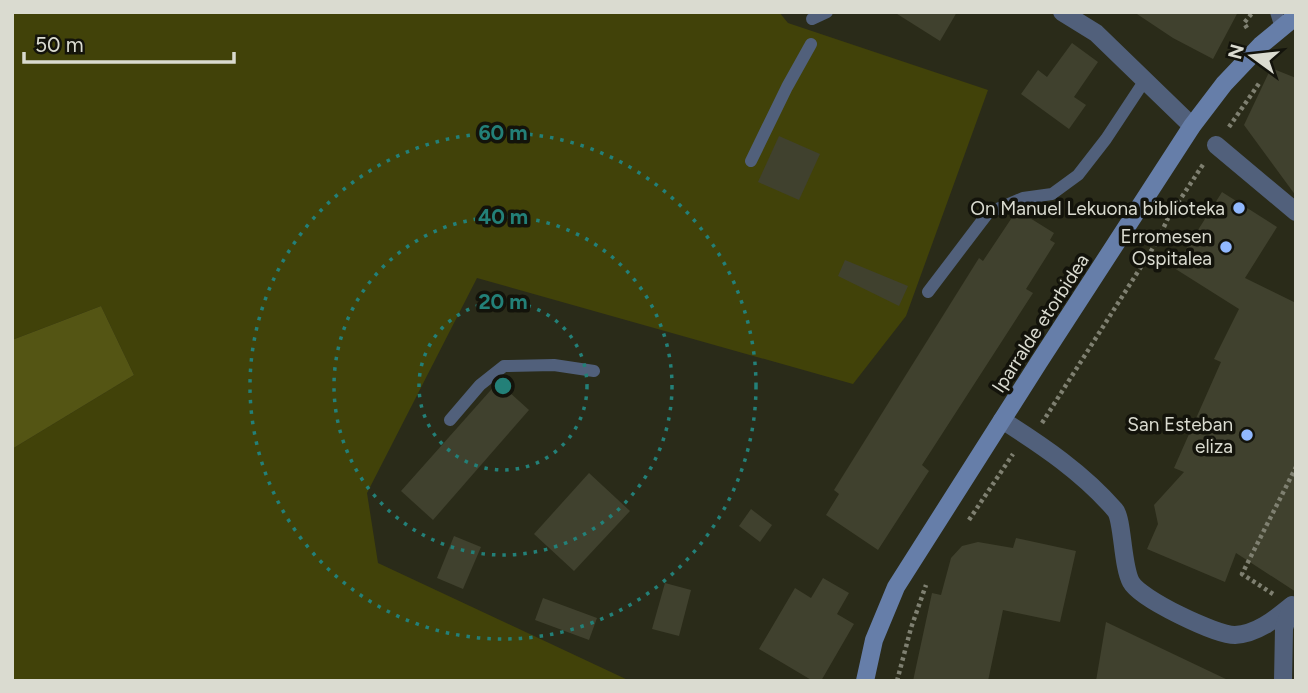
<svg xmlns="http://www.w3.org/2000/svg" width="1308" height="693" viewBox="0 0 1308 693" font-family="Figtree,sans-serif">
  <rect width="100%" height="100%" fill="#2a2b19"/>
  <polygon fill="#414209" points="12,12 779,12 788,23 988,90 906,316 853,384 477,278 367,493 378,563 630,681 12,681 12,449 134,375 101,306 12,340"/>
  <polygon fill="#545514" points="101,306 134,375 12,449 12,340"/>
  <g fill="#40412e">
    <polygon points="894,12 957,12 940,41"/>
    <polygon points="1134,12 1238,12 1213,59 1173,38"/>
    <polygon points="1072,43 1098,62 1074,97 1086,105 1069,129 1021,94 1038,70 1047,77"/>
    <polygon points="1271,68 1296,78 1296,196 1244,125"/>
    <polygon points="779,136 820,154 799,200 758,182"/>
    <polygon points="1222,192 1277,227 1245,278 1296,303 1296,592 1236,553 1225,582 1147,549 1158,524 1154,505 1184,472 1174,468 1221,362 1214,359 1239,309 1174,268"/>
    <polygon points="1017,210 1054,233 1050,240 1055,243 1026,289 1033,293 922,465 929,471 878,550 826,515 839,494 834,490 979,258 983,261"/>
    <polygon points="845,260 908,286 899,306 838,276"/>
    <polygon points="498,382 529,410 433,520 401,491"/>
    <polygon points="589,473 630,511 574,571 534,534"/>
    <polygon points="751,509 772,525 760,542 739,526"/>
    <polygon points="454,536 481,547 463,589 437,578"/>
    <polygon points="1016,538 1076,551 1060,622 1003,610 988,681 913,681 932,593 941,595 951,558 962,546 978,542 1013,548"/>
    <polygon points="823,578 849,593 837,614 854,624 821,681 813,681 759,649 795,588 811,598"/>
    <polygon points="665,583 691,590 679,636 652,629"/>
    <polygon points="543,598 597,618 589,640 535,620"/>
    <polygon points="1106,622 1230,681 1096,681"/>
  </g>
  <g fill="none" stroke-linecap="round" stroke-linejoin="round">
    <g stroke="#7f8071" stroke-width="4.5" stroke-dasharray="3.5 3.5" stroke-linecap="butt">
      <polyline points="1247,28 1244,23 1253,12"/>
      <polyline points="1229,127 1260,82"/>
      <polyline points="1042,423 1158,240 1168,218 1204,163"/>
      <polyline points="969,520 1013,454"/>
      <polyline points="1273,594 1242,574 1296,467"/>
      <polyline points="897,681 911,628 926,585"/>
    </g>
    <g stroke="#51607b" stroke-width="12">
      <polyline points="1276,12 1281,28"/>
      <polyline points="812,19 827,12"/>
      <polyline points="751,161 787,87 811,44"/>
      <polyline points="928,292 988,213 1023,198 1052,194 1078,175 1106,139 1145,80"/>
      <polyline points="450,420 480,385 504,366 554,365 594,371"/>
    </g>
    <g stroke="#51607b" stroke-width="18">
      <polyline points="1216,145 1296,212"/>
      <path d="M1002,420c41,26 81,53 113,90 8,9 7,56 16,72 9,17 85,53 104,53 22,-1 40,-16 56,-29"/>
      <polyline points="1283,681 1284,628 1292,605"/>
    </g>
    <polyline stroke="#51607b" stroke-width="18" points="1062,12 1096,33 1192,126"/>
    <polyline stroke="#667ea9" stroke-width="18" points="865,681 874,640 896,587 1039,362 1192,126 1224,84 1261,45 1296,16"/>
  </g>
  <g fill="none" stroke="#238078" stroke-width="3.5" stroke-dasharray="3.5 7">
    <circle cx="503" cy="386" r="84"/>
    <circle cx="503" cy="386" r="169"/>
    <circle cx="503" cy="386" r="253"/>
  </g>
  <g fill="#91b8fd" stroke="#13130b" stroke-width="2.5">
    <circle cx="1239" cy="208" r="7"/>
    <circle cx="1226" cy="247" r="7"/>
    <circle cx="1247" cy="435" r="7"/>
  </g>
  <g text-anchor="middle" stroke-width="7" stroke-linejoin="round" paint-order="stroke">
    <g font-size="19" fill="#dadbd0" stroke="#13130b" text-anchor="end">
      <text x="1225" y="215">On Manuel Lekuona biblioteka</text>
      <text x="1212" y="243">Erromesen<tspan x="1212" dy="22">Ospitalea</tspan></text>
      <text x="1233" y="431">San Esteban<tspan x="1233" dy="22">eliza</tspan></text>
    </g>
    <g font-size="19" fill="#dadbd0" stroke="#13130b">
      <text transform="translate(1040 323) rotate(-57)" y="7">Iparralde etorbidea</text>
    </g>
  </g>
  <circle cx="503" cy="386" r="10" fill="#238078" stroke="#13130b" stroke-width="3.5"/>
  <g font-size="21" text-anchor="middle" font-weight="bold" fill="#238078" stroke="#13130b" stroke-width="7" stroke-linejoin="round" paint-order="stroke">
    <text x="503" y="140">60 m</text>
    <text x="503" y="224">40 m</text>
    <text x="503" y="309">20 m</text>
  </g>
  <rect width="1308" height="693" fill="none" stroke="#dadbd0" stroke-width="28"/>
  <g transform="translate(1252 56) rotate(285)" stroke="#13130b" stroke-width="5" paint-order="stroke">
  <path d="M0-5L12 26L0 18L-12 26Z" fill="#dadbd0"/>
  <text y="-10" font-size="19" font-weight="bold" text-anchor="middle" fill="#dadbd0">N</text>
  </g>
  <path d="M24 52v10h210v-10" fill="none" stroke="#dadbd0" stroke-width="3.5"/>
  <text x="35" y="52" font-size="21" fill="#dadbd0" stroke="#13130b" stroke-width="5" paint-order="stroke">50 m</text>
</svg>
